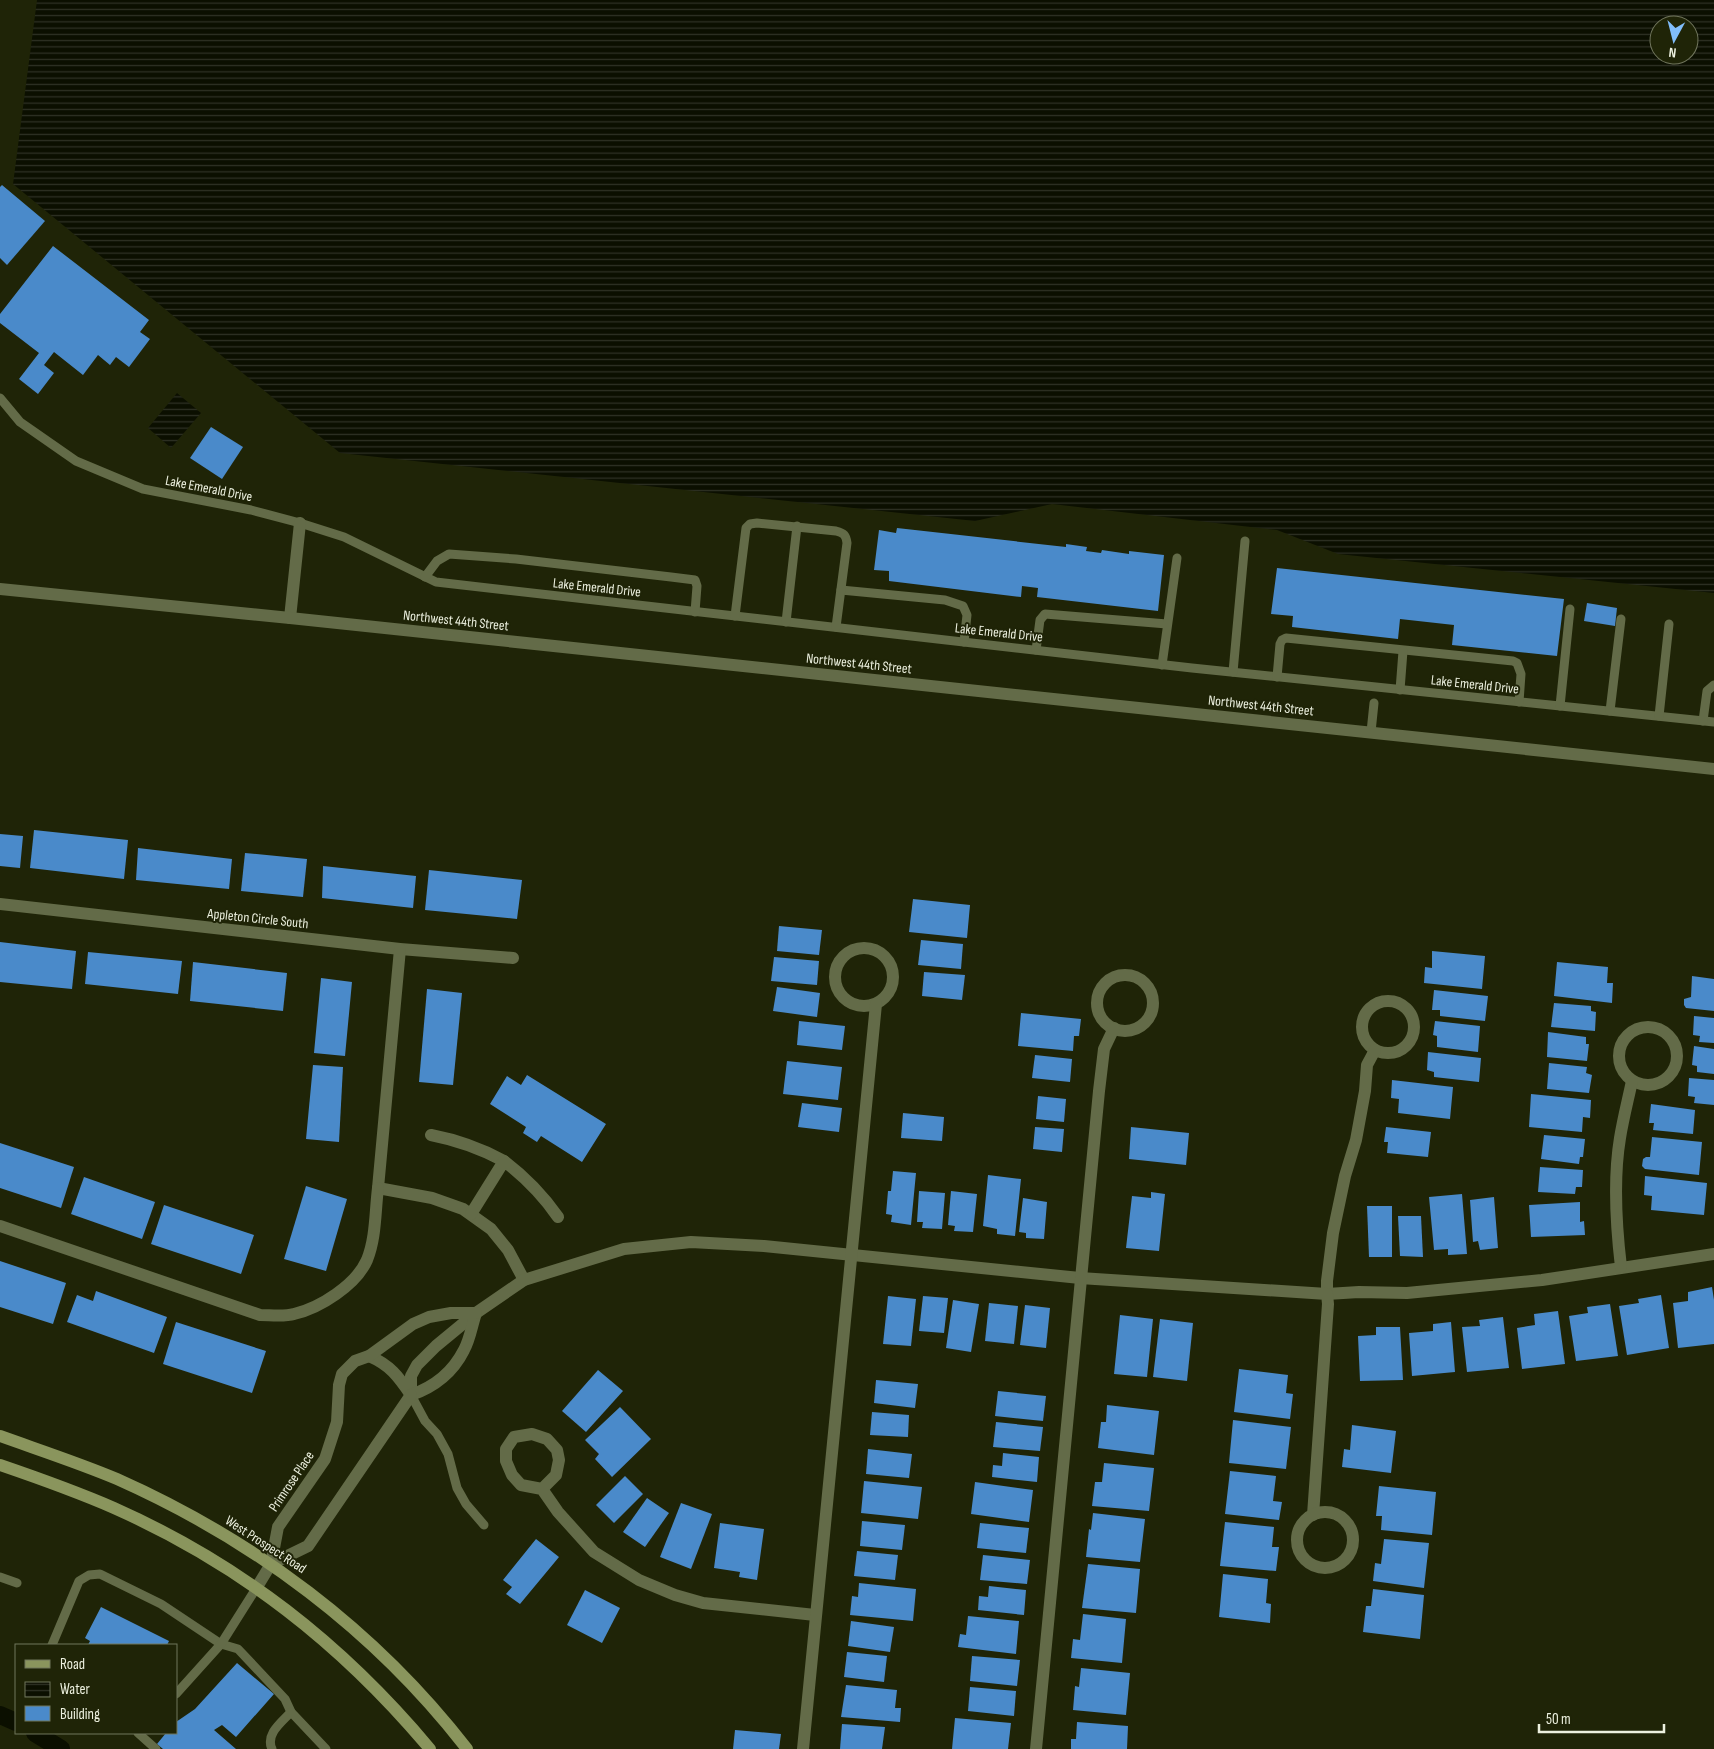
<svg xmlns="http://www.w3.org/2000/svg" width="1714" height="1749" viewBox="0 0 1714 1749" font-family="'Sofia Sans Condensed',sans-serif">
  <defs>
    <pattern id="water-rules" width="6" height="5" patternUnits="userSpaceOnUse" patternTransform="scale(1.25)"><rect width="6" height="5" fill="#0b0f00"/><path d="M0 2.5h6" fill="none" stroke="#2f3225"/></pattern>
  </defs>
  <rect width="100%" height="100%" fill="#1f2407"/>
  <g fill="url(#water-rules)" fill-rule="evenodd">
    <path d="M37,0h1677v593l-376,-39 -61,-24 -225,-26 -77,17 -635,-68 -327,-269zM1659,25h30v30h-30z"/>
    <polygon points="177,393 201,413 171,448 148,428"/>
  </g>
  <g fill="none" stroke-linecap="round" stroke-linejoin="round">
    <g stroke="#0b0f00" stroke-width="18">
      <polyline points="0,1715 16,1722"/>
      <polyline points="35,1733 61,1749"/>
    </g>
  </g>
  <g fill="#4a8aca">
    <polygon points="2,185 45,221 7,265 0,258 0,187"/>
    <polygon points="53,246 149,320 140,332 150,339 129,367 116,357 110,365 98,355 83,375 54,352 44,365 54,373 38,394 19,379 39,353 0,323 0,314"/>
    <polygon points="211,427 243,447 222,479 190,458"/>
    <polygon points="897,528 1066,547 1066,544 1087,547 1086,551 1101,553 1102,550 1129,554 1129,551 1164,555 1158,611 1037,597 1038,588 1022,586 1021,597 889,581 889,571 874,570 879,530 896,533"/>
    <polygon points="1277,568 1564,599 1557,656 1452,645 1454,625 1400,619 1398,639 1292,627 1293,616 1271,614"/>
    <polygon points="1587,603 1617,608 1615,626 1584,621"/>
    <polygon points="34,830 128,840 124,879 30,868"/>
    <polygon points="0,834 23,836 20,868 0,866"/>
    <polygon points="138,848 232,859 229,889 136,880"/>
    <polygon points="245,853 307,859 303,897 241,891"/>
    <polygon points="323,866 416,876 413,908 322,898"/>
    <polygon points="429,870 522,880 517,919 425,910"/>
    <polygon points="913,899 970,905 967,938 909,932"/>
    <polygon points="779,926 822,930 819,955 777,951"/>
    <polygon points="921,940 963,944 961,969 918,965"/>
    <polygon points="0,942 76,951 72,989 0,982"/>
    <polygon points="1432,951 1485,956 1482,989 1424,983 1425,967 1432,968"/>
    <polygon points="88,952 182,961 178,994 85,984"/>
    <polygon points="774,957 819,961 817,985 771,981"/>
    <polygon points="193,962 287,973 283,1011 190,1001"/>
    <polygon points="1557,962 1608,967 1607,983 1613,983 1612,1003 1554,996"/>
    <polygon points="924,972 965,975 962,1000 922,996"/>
    <polygon points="1692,976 1714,979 1714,1011 1686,1008 1684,1005 1684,999 1691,997"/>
    <polygon points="321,978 352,982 345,1056 314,1053"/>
    <polygon points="777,987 820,993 817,1017 773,1011"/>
    <polygon points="427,989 462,993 453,1085 419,1082"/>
    <polygon points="1434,990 1488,996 1485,1021 1440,1016 1440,1010 1432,1010"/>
    <polygon points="1554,1003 1591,1006 1591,1011 1596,1012 1595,1031 1551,1027"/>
    <polygon points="1021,1013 1081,1019 1079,1036 1074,1036 1073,1051 1018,1046"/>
    <polygon points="1694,1016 1714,1018 1714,1043 1699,1042 1700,1036 1693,1035"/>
    <polygon points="799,1021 845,1026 842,1050 797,1045"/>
    <polygon points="1435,1021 1480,1026 1478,1052 1437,1047 1437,1036 1433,1035"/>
    <polygon points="1548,1032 1586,1037 1586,1044 1589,1044 1587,1061 1547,1057"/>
    <polygon points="1694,1046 1714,1049 1714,1074 1697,1072 1697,1066 1692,1065"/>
    <polygon points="1428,1052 1481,1058 1479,1082 1434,1077 1434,1072 1427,1070"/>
    <polygon points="1035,1055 1072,1059 1070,1082 1032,1078"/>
    <polygon points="787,1061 842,1067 838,1100 783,1094"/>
    <polygon points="1549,1063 1587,1067 1586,1073 1592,1075 1589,1093 1547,1089"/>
    <polygon points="313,1065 343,1067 339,1142 306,1139"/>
    <polygon points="527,1075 606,1124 582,1162 541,1136 537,1142 523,1133 526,1127 490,1104 507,1076 521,1085"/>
    <polygon points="1689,1078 1714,1080 1714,1105 1694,1103 1695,1097 1688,1096"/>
    <polygon points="1392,1080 1453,1087 1450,1119 1398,1113 1399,1099 1391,1098"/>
    <polygon points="1531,1094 1591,1100 1590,1118 1583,1117 1582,1132 1529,1127"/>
    <polygon points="1038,1096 1066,1099 1064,1122 1036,1119"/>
    <polygon points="802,1103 842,1108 839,1132 798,1127"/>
    <polygon points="1651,1104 1695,1110 1693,1134 1653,1130 1654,1123 1649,1123"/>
    <polygon points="903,1113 944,1117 942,1141 901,1138"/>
    <polygon points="1035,1127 1064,1129 1062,1152 1033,1149"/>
    <polygon points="1131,1127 1189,1133 1186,1165 1129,1159"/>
    <polygon points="1386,1127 1431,1132 1428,1157 1387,1153 1388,1142 1384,1142"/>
    <polygon points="1544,1135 1585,1139 1583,1157 1580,1157 1579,1164 1541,1159"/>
    <polygon points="1652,1137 1702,1142 1699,1175 1645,1169 1642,1166 1643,1159 1646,1157 1650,1157"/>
    <polygon points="0,1143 74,1167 61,1208 0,1188"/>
    <polygon points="1540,1167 1583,1170 1582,1187 1576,1187 1575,1194 1538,1192"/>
    <polygon points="893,1171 916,1173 911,1225 891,1222 892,1215 886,1214 888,1191 891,1191"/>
    <polygon points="988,1175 1021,1179 1015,1236 997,1234 997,1229 983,1226"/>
    <polygon points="1645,1176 1707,1183 1704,1215 1651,1210 1652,1196 1644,1195"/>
    <polygon points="84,1177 155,1202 142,1239 71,1214"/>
    <polygon points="306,1186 347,1199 326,1271 284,1259"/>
    <polygon points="919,1191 945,1193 942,1229 922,1228 923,1222 917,1222"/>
    <polygon points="951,1191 977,1194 973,1232 954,1231 955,1226 948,1225"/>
    <polygon points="1151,1192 1165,1194 1159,1251 1126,1248 1132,1196 1151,1198"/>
    <polygon points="1462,1194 1467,1254 1448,1255 1448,1249 1434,1250 1429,1197"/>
    <polygon points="1494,1197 1498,1248 1480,1250 1478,1241 1473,1242 1470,1200"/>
    <polygon points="1023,1198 1047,1202 1044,1239 1026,1238 1026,1233 1019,1232"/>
    <polygon points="1580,1202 1580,1222 1584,1221 1585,1235 1531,1237 1529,1205"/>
    <polygon points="164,1205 254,1235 241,1274 151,1244"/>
    <polygon points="1367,1206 1392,1206 1392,1257 1369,1257"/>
    <polygon points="1398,1216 1421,1216 1423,1257 1400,1256"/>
    <polygon points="0,1261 66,1283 53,1324 0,1307"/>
    <polygon points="1712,1287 1714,1300 1714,1344 1678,1348 1673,1303 1688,1301 1688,1292"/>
    <polygon points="96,1291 167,1317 154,1353 67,1322 77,1295 93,1301"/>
    <polygon points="1661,1295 1669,1348 1627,1355 1619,1306 1639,1303 1638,1299"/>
    <polygon points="888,1296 916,1299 911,1346 883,1344"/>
    <polygon points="923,1296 948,1298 944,1333 919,1331"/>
    <polygon points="953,1300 979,1304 971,1352 946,1348"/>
    <polygon points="989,1303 1018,1306 1014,1344 985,1341"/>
    <polygon points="1610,1304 1618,1356 1576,1361 1569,1316 1588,1313 1587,1307"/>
    <polygon points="1025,1305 1050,1308 1046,1348 1020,1345"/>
    <polygon points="1558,1311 1565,1364 1522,1369 1517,1328 1535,1325 1534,1314"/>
    <polygon points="1120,1315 1153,1319 1147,1377 1114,1374"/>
    <polygon points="1503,1317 1509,1368 1467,1372 1462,1327 1480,1326 1479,1320"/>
    <polygon points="1160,1319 1193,1323 1187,1381 1153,1377"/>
    <polygon points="176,1322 266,1351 252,1393 163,1364"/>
    <polygon points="1451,1322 1455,1372 1412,1376 1409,1333 1433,1331 1433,1324"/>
    <polygon points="1376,1327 1400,1327 1403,1380 1360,1381 1358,1336 1376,1335"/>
    <polygon points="1239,1369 1288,1375 1286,1393 1293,1394 1290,1419 1234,1412"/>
    <polygon points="598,1370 623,1391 586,1432 562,1411"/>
    <polygon points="876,1380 918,1384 915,1408 874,1403"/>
    <polygon points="998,1391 1046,1396 1043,1421 995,1416"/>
    <polygon points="1107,1405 1159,1411 1154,1455 1098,1448 1101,1422 1106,1422"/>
    <polygon points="620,1407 651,1439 612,1477 595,1459 599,1454 585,1440"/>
    <polygon points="872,1412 909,1415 908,1437 870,1435"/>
    <polygon points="1233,1420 1291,1427 1286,1469 1229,1463"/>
    <polygon points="996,1422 1043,1427 1040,1451 993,1447"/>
    <polygon points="1352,1425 1396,1431 1391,1473 1342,1467 1344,1449 1350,1450"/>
    <polygon points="868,1449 912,1454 909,1478 866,1474"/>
    <polygon points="1003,1453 1039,1457 1037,1482 992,1477 993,1465 1002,1466"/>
    <polygon points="1104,1463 1154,1468 1149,1511 1092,1506 1095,1482 1102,1482"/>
    <polygon points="1230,1471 1276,1476 1273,1501 1282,1502 1279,1520 1225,1514"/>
    <polygon points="625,1476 643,1494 614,1523 596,1505"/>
    <polygon points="864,1481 922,1487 918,1519 861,1513"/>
    <polygon points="975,1482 1033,1490 1029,1522 971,1514"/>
    <polygon points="1379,1486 1436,1492 1432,1535 1381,1530 1382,1516 1376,1516"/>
    <polygon points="647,1498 669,1513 645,1547 623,1532"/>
    <polygon points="681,1503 712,1514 691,1569 660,1557"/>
    <polygon points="1093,1513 1145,1519 1140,1562 1086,1557 1089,1529 1091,1530"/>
    <polygon points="862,1521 905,1525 902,1550 860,1546"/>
    <polygon points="1225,1522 1274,1527 1272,1547 1279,1547 1276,1571 1220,1566"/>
    <polygon points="720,1523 764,1529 757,1580 739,1577 740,1572 714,1568"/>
    <polygon points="980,1523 1029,1528 1026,1553 977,1548"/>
    <polygon points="536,1539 559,1557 520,1604 506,1594 512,1587 503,1580"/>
    <polygon points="1384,1539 1429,1543 1424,1588 1373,1581 1375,1563 1381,1564"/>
    <polygon points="857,1551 898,1555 895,1580 854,1576"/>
    <polygon points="983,1555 1030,1560 1027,1584 980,1580"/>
    <polygon points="1088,1564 1140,1569 1136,1613 1082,1608"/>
    <polygon points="1223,1574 1268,1579 1266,1603 1271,1604 1270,1623 1219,1617"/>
    <polygon points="859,1583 916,1589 913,1621 850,1615 852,1596 858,1597"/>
    <polygon points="989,1586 1026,1590 1024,1615 978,1610 979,1596 988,1597"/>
    <polygon points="1373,1589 1424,1595 1420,1639 1363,1632 1366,1606 1371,1606"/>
    <polygon points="585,1590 620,1608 602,1643 567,1625"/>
    <polygon points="101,1607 169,1641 167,1645 88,1645 90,1641 85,1638"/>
    <polygon points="1083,1614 1126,1619 1122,1663 1071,1658 1073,1639 1080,1640"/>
    <polygon points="968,1616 1019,1621 1016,1654 958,1647 960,1634 966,1635"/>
    <polygon points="851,1621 894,1627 890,1652 848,1646"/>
    <polygon points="847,1652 887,1656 884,1682 844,1677"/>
    <polygon points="972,1656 1020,1660 1017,1686 970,1681"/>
    <polygon points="237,1663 274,1694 236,1737 222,1725 214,1730 236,1749 163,1749 157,1744 166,1733 176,1733 176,1722 195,1709"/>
    <polygon points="1081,1668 1130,1673 1126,1715 1073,1710 1075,1686 1079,1687"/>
    <polygon points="846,1685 897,1690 895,1708 901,1708 900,1722 841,1717"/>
    <polygon points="970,1687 1016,1691 1014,1716 968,1711"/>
    <polygon points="955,1718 1011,1723 1008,1749 952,1749"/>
    <polygon points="1077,1722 1128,1726 1127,1749 1071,1749 1071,1739 1076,1739"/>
    <polygon points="842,1724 885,1727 882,1749 840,1749"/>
    <polygon points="735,1730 781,1734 779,1749 733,1749"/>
  </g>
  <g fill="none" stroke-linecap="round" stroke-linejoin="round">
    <g stroke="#636b48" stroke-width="9">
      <polyline points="0,398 20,422 76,461 143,489 251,510 300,523 344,537 436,582 1192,668 1714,722"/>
      <polyline points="425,577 437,561 449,554 516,559 671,577 695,580 697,586 695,612"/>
      <polyline points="841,590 945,600 963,606 967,615 964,642"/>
      <path d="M735,616l11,-88 4,-4 7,-1 79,8c8,2 10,4 11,12l-11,84"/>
      <polyline points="786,622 797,526"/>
      <polyline points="1036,650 1040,620 1045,614 1167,624"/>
      <polyline points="1162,665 1177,558"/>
      <polyline points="1233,672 1245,541"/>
      <polyline points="1277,677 1280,644 1282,640 1286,638 1513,661 1517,663 1521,674 1519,702"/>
      <polyline points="1400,690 1403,651"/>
      <polyline points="1560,706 1570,609"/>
      <polyline points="1610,711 1621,619"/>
      <polyline points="1659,716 1669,624"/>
      <polyline points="1703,721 1707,691 1714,685"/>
      <polyline points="1371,732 1374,703"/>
      <polyline points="411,1395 425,1421 437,1434 448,1454 457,1488 466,1504 484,1525"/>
      <polyline points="0,1577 17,1583"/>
      <polyline points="52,1645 79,1581 89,1575 100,1574 161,1604 221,1644 238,1649 285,1699 291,1712 326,1749"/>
      <polyline points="176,1694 221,1644 257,1587"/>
      <polyline points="138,1733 156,1749"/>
      <path d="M272,1749c-7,-15 10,-27 19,-37"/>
    </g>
    <g stroke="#636b48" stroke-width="12">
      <polyline points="290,618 300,523"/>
      <polyline points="0,904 400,949 513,958"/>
      <circle cx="864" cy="977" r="29"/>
      <polyline points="400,949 378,1188 432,1198 463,1209 491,1229 508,1250 524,1280"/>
      <circle cx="1125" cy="1003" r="28"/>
      <circle cx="1388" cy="1027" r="26"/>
      <circle cx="1648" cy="1056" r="29"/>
      <polyline points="1375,1050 1367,1065 1365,1091 1356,1140 1345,1176 1333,1233 1327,1281 1327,1294 1359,1292 1407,1293 1542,1280 1714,1254"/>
      <path d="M431,1135c26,5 49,13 73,26"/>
      <path d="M471,1214l33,-53c21,16 38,33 54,56"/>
      <path d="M0,1226l260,89c10,0 24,2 34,-1 26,-6 62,-29 73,-54 9,-22 8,-48 11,-72"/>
      <path d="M1621,1267c-5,-42 -8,-87 -1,-129 3,-19 8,-38 12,-57"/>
      <path d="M369,1356c21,9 29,20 42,39"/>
      <polyline points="411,1395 411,1376 417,1365 436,1346 476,1313 524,1280 624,1249 691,1242 764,1246 1080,1278 1327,1294 1328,1304 1313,1515"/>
      <path d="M411,1395c23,-8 42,-23 53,-45 6,-11 8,-25 12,-37"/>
      <polyline points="542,1489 521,1485 512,1475 506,1461 506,1449 514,1437 532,1434 547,1439 557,1450 559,1460 556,1475 542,1489 558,1512 594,1552 639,1580 675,1595 703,1603 815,1615"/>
      <circle cx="1325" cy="1540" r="28"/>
      <polyline points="271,1564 308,1546 411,1395"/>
      <polyline points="257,1587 271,1564 278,1527 325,1459 337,1422 339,1385 342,1374 355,1361 369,1356 413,1324 429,1317 451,1313 476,1313"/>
      <polyline points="803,1749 876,1004"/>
      <polyline points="1036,1749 1099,1091 1104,1049 1114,1028"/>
    </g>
    <polyline stroke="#636b48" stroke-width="12" points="0,589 290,618 1714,769"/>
    <g stroke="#8a955d" stroke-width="12">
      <path d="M0,1436c39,14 79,27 117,43 137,61 258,151 350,270"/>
      <path d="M0,1465c38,13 77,27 114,43 126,56 228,136 316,241"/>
    </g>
  </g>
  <g text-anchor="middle" stroke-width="4" stroke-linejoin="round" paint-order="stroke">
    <g font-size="14" fill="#ecf0df" stroke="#1f2407">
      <text transform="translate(209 488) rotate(11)" y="5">Lake Emerald Drive</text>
      <text transform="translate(597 587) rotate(6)" y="5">Lake Emerald Drive</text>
      <text transform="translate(456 620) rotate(6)" y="5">Northwest 44th Street</text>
      <text transform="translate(999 632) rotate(6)" y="5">Lake Emerald Drive</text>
      <text transform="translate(859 663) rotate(6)" y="5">Northwest 44th Street</text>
      <text transform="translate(1475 684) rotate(6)" y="5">Lake Emerald Drive</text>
      <text transform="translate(1261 705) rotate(6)" y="5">Northwest 44th Street</text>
      <text transform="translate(258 918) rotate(6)" y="5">Appleton Circle South</text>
      <text transform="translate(291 1481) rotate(-56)" y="5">Primrose Place</text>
      <text transform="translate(266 1544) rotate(33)" y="5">West Prospect Road</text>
    </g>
  </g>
  <rect x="15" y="1644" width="162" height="90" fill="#1f2407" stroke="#71765d"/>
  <rect x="25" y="1660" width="25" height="8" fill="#8a955d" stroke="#71765d"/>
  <text x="60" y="1669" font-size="15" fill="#ecf0df">Road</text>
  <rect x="25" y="1682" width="25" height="15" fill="url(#water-rules)" stroke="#71765d"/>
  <text x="60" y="1694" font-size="15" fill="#ecf0df">Water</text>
  <rect x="25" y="1706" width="25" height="15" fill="#4a8aca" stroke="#71765d"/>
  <text x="60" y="1719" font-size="15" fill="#ecf0df">Building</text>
  <g transform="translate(1674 40) rotate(187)"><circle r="24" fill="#1f2407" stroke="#71765d"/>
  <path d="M0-4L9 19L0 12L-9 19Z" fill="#81bdfa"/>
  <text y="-8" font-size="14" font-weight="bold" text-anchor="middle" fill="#ecf0df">N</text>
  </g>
  <path d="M1539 1724v8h125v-8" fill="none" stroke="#ecf0df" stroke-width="2.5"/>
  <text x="1546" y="1724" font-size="15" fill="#ecf0df" stroke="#1f2407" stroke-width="4" paint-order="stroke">50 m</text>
</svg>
